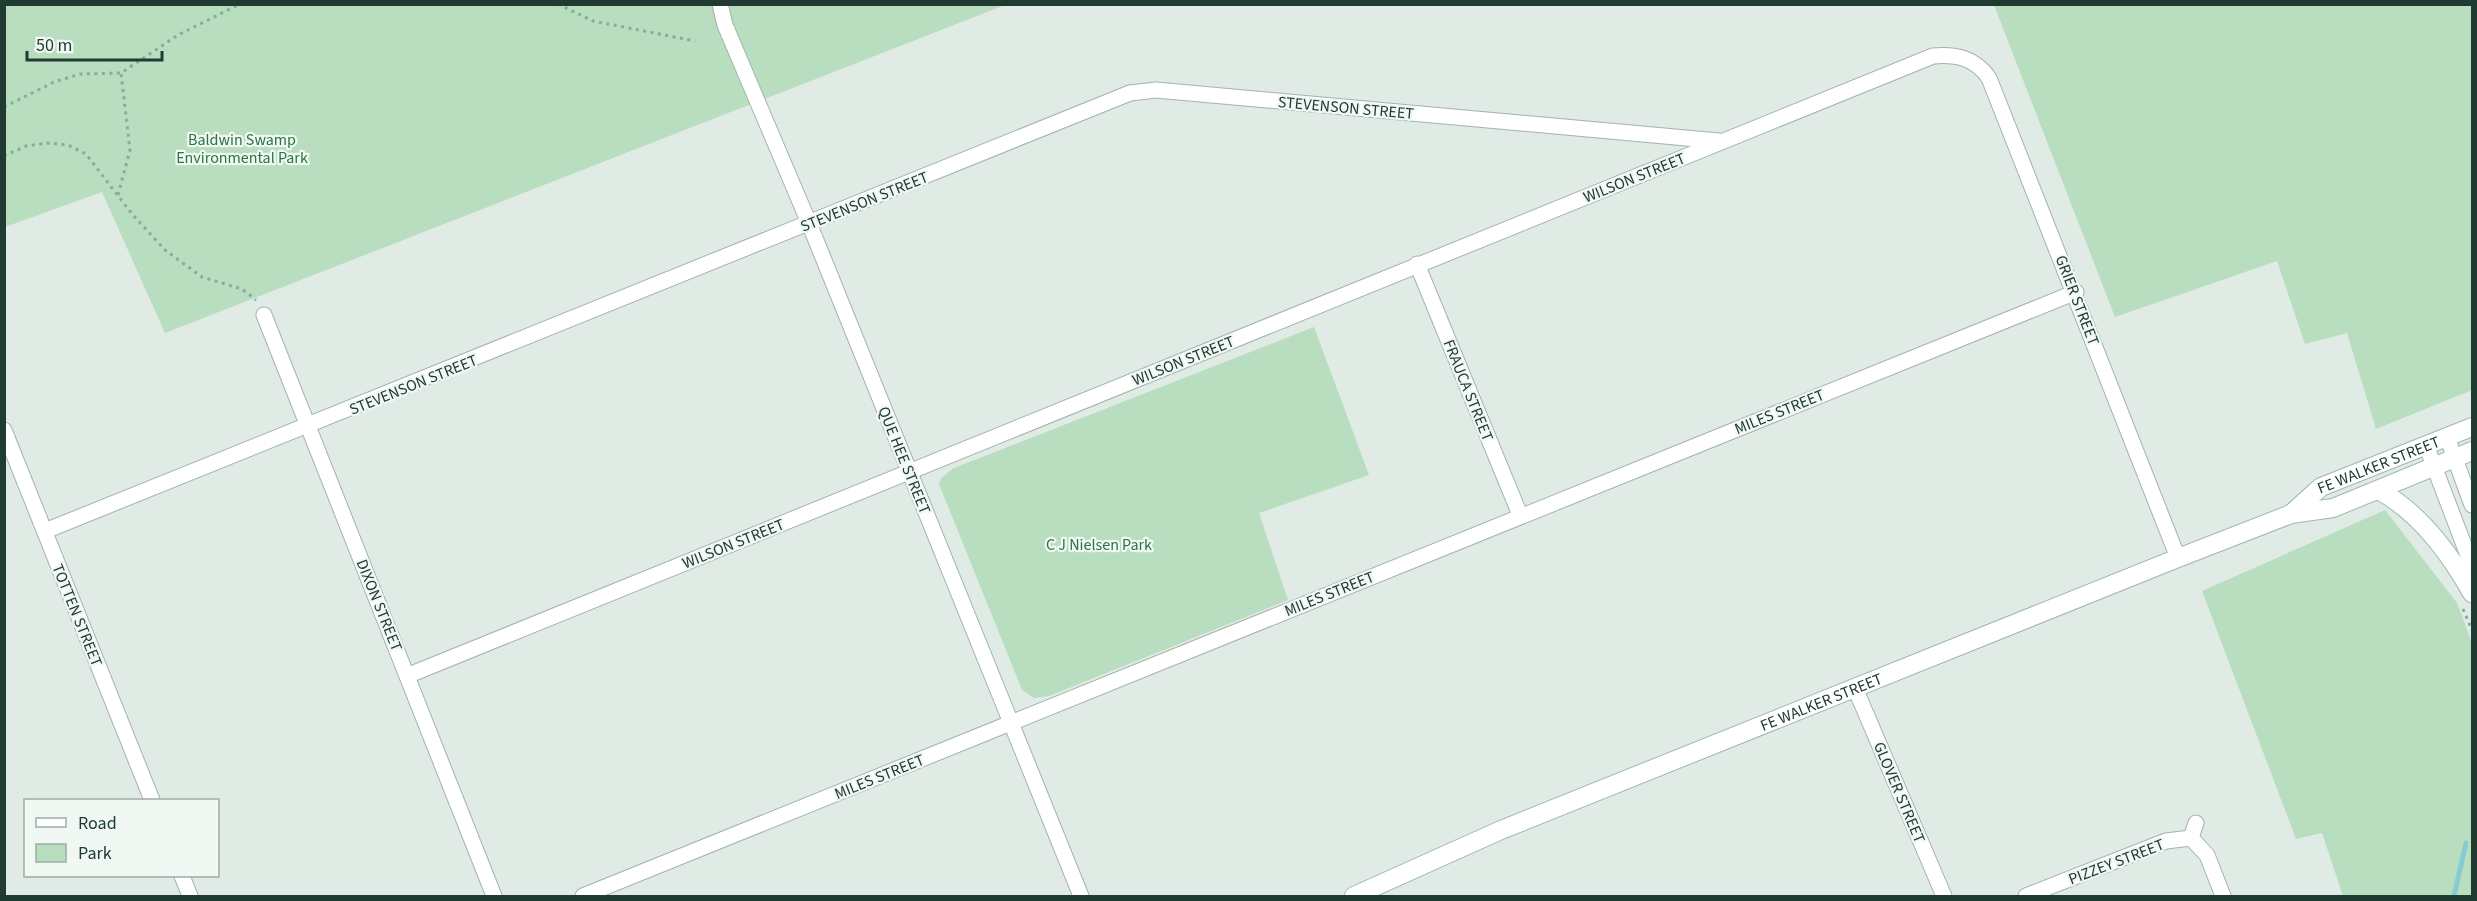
<svg xmlns="http://www.w3.org/2000/svg" width="2477" height="901" viewBox="0 0 2477 901" font-family="'Source Sans 3',sans-serif">
  <rect width="100%" height="100%" fill="#e0ebe5"/>
  <g fill="#b8ddbf">
    <polygon points="5,5 1005,5 165,333 102,192 5,227"/>
    <polygon points="1994,5 2472,5 2472,390 2376,429 2347,333 2305,344 2277,261 2115,317"/>
    <polygon points="1314,327 1369,475 1259,513 1288,600 1049,696 1034,698 1022,690 939,484 942,477 954,468"/>
    <polygon points="2385,510 2457,603 2472,643 2472,896 2343,896 2322,833 2296,839 2202,591"/>
  </g>
  <g fill="none" stroke-linecap="round" stroke-linejoin="round">
    <polyline stroke="#86cdd3" stroke-width="5" points="2454,896 2466,843"/>
    <g stroke="#a3b3ac" stroke-width="17">
      <g id="minor">
        <polyline points="720,4 725,25 809,223 1081,896"/>
        <polyline points="1417,264 1520,515"/>
        <polyline points="264,315 494,896"/>
        <polyline points="4,430 152,800"/>
        <polyline points="2447,437 2472,505"/>
        <polyline points="2426,445 2472,566"/>
        <polyline points="45,531 1130,93 1156,90 1719,141"/>
        <path d="M409,675l1524,-619c24,-2 42,2 56,22l189,480"/>
        <polyline points="1855,688 1944,896"/>
        <polyline points="2191,838 2207,855 2223,896"/>
        <polyline points="182,876 190,896"/>
        <polyline points="583,896 2076,292"/>
        <polyline points="2026,896 2166,841 2191,838 2196,823"/>
      </g>
    </g>
    <g stroke="#9eb8ad" stroke-width="20">
      <g id="secondary">
        <path d="M2378,490c40,21 72,64 94,103"/>
        <path id="s1" d="M2291,514l30,-27 151,-60"/>
        <path id="s2" d="M1354,896l147,-66 677,-272 113,-44 42,-6 139,-57"/>
      </g>
    </g>
    <g stroke="#7fb09d" stroke-width="3" stroke-dasharray="3 4.5" stroke-linecap="butt">
      <polyline points="558,4 593,21 695,41"/>
      <polyline points="4,107 54,82 80,74 121,73 178,35 240,4"/>
      <polyline points="4,156 26,146 48,143 68,145 86,154 132,214 165,250 202,277 242,289 256,300"/>
      <polyline points="118,195 130,150 121,73"/>
      <polyline points="2463,609 2472,630"/>
    </g>
    <use href="#minor" stroke="#fff" stroke-width="15"/>
    <use href="#secondary" stroke="#fff" stroke-width="18"/>
  </g>
  <g text-anchor="middle" stroke-width="4.5" stroke-linejoin="round" paint-order="stroke">
    <g font-size="16" fill="#203c32" stroke="#f1f8f4">
      <text transform="translate(1346 107) rotate(5)" y="6">STEVENSON STREET</text>
      <text transform="translate(1634 177) rotate(-22)" y="6">WILSON STREET</text>
      <text transform="translate(864 201) rotate(-22)" y="6">STEVENSON STREET</text>
      <text transform="translate(2078 300) rotate(69)" y="6">GRIER STREET</text>
      <text transform="translate(1183 360) rotate(-22)" y="6">WILSON STREET</text>
      <text transform="translate(413 384) rotate(-22)" y="6">STEVENSON STREET</text>
      <text transform="translate(1469 390) rotate(68)" y="6">FRAUCA STREET</text>
      <text transform="translate(1779 411) rotate(-22)" y="6">MILES STREET</text>
      <text transform="translate(905 460) rotate(68)" y="6">QUE HEE STREET</text>
      <text dy="6" stroke="none"><textPath href="#s1" startOffset="102">FE WALKER STREET</textPath></text>
      <text transform="translate(733 543) rotate(-22)" y="6">WILSON STREET</text>
      <text transform="translate(1329 593) rotate(-22)" y="6">MILES STREET</text>
      <text transform="translate(380 605) rotate(68)" y="6">DIXON STREET</text>
      <text transform="translate(78 615) rotate(68)" y="6">TOTTEN STREET</text>
      <text dy="6" stroke="none"><textPath href="#s2" startOffset="506">FE WALKER STREET</textPath></text>
      <text transform="translate(879 776) rotate(-22)" y="6">MILES STREET</text>
      <text transform="translate(1900 792) rotate(67)" y="6">GLOVER STREET</text>
      <text transform="translate(2116 861) rotate(-21)" y="6">PIZZEY STREET</text>
    </g>
    <g font-size="16" fill="#297440" stroke="#f1f8f4">
      <text x="242" y="145">Baldwin Swamp<tspan x="242" dy="18">Environmental Park</tspan></text>
      <text x="1099" y="550">C J Nielsen Park</text>
    </g>
  </g>
  <rect width="2477" height="901" fill="none" stroke="#203c32" stroke-width="12"/>
  <rect x="24" y="799" width="195" height="78" fill="#f1f8f4" stroke="#9dada6" stroke-width="1.5"/>
  <rect x="36" y="818" width="30" height="9" fill="#ffffff" stroke="#9dada6" stroke-width="1.5"/>
  <text x="78" y="829" font-size="18" fill="#203c32">Road</text>
  <rect x="36" y="844" width="30" height="18" fill="#b8ddbf" stroke="#9dada6" stroke-width="1.5"/>
  <text x="78" y="859" font-size="18" fill="#203c32">Park</text>
  <path d="M27 51v9h135v-9" fill="none" stroke="#203c32" stroke-width="3"/>
  <text x="36" y="51" font-size="18" fill="#203c32" stroke="#f1f8f4" stroke-width="4.5" paint-order="stroke">50 m</text>
</svg>
